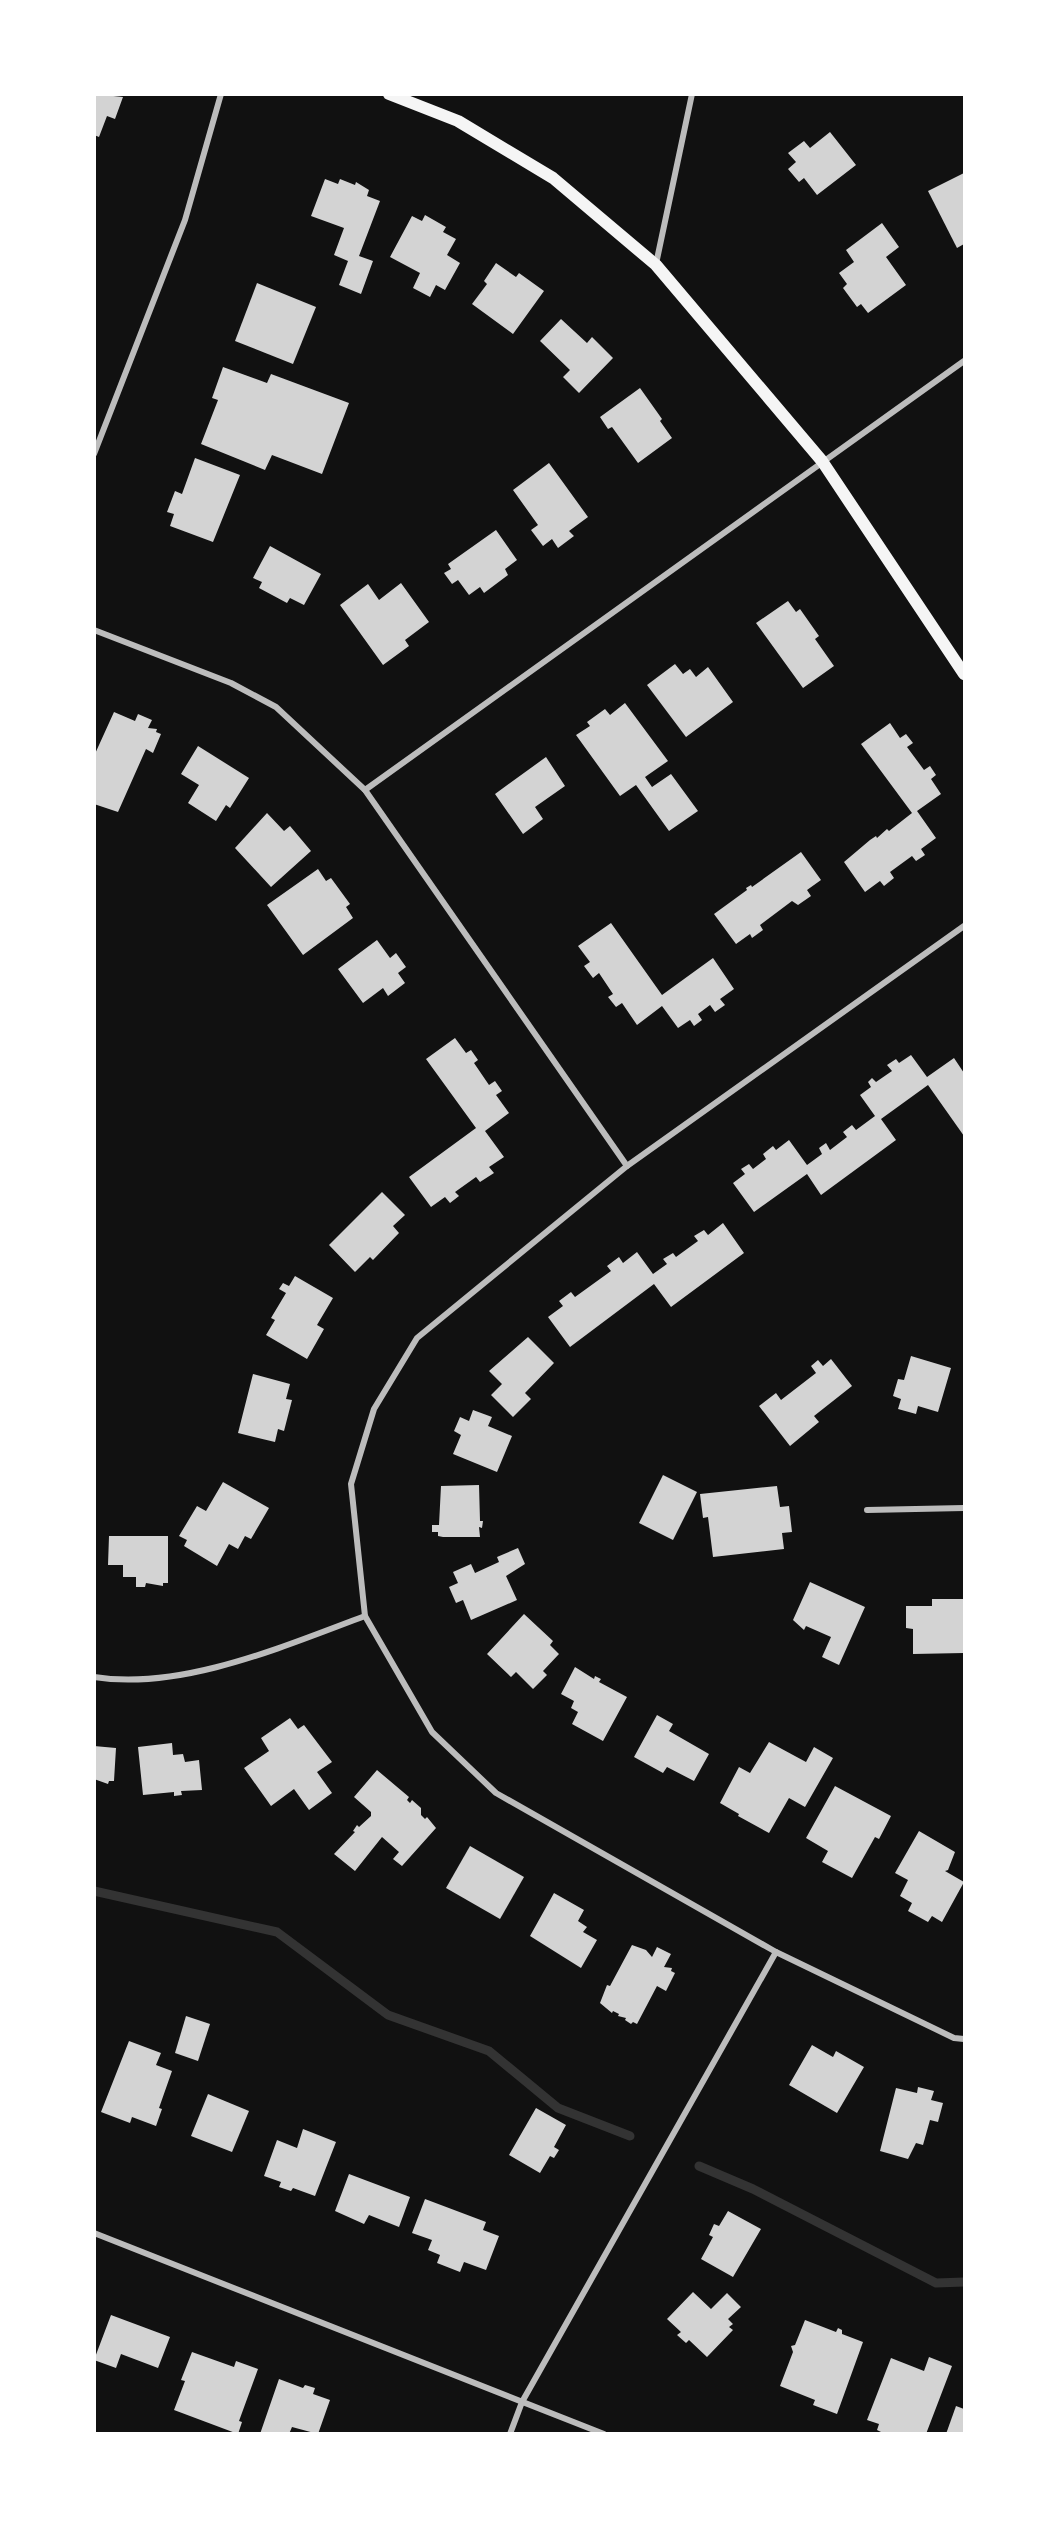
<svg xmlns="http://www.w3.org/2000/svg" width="1059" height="2528" viewBox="0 0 1059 2528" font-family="Overpass,sans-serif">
  <rect width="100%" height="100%" fill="#111"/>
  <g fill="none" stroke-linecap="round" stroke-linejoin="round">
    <g stroke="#333" stroke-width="9">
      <polyline points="94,1891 277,1932 388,2015 489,2051 558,2108 630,2136"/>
      <polyline points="699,2166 753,2189 936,2283 964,2282"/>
    </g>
  </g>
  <g fill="#d3d3d3">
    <polygon points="94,94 123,97 115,119 107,116 99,137 94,135"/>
    <polygon points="830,132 856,165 817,195 804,178 799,182 788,169 796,162 788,153 804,141 810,148"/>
    <polygon points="964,173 964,244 957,248 928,191"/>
    <polygon points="325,179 338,184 340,179 355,185 356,182 369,190 367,196 380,201 359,256 373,261 361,294 339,285 348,261 334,255 344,228 311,216"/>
    <polygon points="425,215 446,227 443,232 456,239 447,255 460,263 445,290 436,285 430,297 413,288 420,273 390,257 412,216 422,221"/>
    <polygon points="882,223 899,247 886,257 906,285 868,313 861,304 857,307 843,288 847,284 839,273 854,262 846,250"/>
    <polygon points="496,263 516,277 519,273 544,291 513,334 472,304 487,284 484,281"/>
    <polygon points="257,283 316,307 293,364 235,341"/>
    <polygon points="561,319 587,343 592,337 613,358 579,393 563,377 570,370 540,341"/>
    <polygon points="223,367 267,383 271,374 349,403 322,474 272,455 265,470 201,444 218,400 212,398"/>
    <polygon points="640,388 662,419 660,421 672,438 638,463 612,427 608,429 600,417"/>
    <polygon points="195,458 240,475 213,542 170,526 174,514 167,512 175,491 182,494"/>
    <polygon points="549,463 588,517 569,531 574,536 558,548 552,539 543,546 531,530 538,525 513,490"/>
    <polygon points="496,530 517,560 505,569 508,575 484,593 480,587 469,595 458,580 452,584 444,573 451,569 448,564"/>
    <polygon points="270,546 321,574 304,605 290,598 287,603 259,588 262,582 253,578"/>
    <polygon points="401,583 429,622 405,640 409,646 383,665 340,605 368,584 379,600"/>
    <polygon points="788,601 796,612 800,609 819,636 815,639 834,666 803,688 756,623"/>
    <polygon points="675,664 683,674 690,669 696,677 708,667 733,702 686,737 647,685"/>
    <polygon points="625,703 668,761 645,777 652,787 671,774 698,811 669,831 636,785 620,796 576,735 590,726 587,722 605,709 610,715"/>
    <polygon points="114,712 135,721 138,714 152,720 148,728 157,729 156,732 161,734 153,753 146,749 118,812 94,804 94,756"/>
    <polygon points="890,723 900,738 906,734 913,743 907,747 924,770 930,766 936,775 931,779 941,794 917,811 936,838 921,849 925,855 916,861 912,856 890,872 894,878 884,886 880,881 865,892 844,862 870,840 876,836 877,838 887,829 889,831 912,813 861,744"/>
    <polygon points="198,746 249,778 230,808 226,805 216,821 188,803 199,785 181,774"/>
    <polygon points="546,757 565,786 535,807 543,819 523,834 495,794"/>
    <polygon points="267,813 284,831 290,826 311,851 271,887 235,848"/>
    <polygon points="801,852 821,880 807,890 811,896 798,905 792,901 760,925 763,930 752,938 750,934 736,944 714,914 747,890 746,888 751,885 752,887"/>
    <polygon points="318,869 326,881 331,878 350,904 346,907 353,918 303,955 267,905"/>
    <polygon points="611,923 662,995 713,958 734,989 720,999 725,1005 715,1012 710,1005 698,1014 702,1020 694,1026 690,1020 678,1028 662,1006 637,1025 622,1003 616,1007 608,997 613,994 599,973 593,978 584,966 590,962 578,946"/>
    <polygon points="377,940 390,958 396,953 406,967 398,973 405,983 388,996 383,988 363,1003 338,969"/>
    <polygon points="455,1038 466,1053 471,1050 478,1060 474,1063 489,1085 495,1081 502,1091 496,1095 509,1113 485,1131 504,1157 489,1167 494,1173 480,1182 476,1177 455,1192 459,1196 450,1203 445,1197 431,1207 409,1177 476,1128 426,1059"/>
    <polygon points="911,1055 927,1077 954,1058 964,1073 964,1136 928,1085 881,1119 896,1140 821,1195 807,1174 754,1212 733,1183 745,1174 741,1169 749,1164 753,1169 766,1159 763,1154 773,1146 776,1150 789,1140 807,1165 822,1154 819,1148 826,1143 830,1150 847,1137 843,1132 852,1125 856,1130 875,1116 860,1095 871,1087 868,1082 872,1078 876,1082 892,1071 887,1065 896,1059 899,1063"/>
    <polygon points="382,1192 405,1215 393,1226 399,1233 373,1260 370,1257 355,1272 329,1245"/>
    <polygon points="723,1223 744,1253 671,1307 654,1284 570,1347 548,1317 563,1306 559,1301 571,1292 575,1297 611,1271 607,1266 619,1257 623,1263 637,1252 653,1274 667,1264 663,1259 673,1253 676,1257 698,1241 694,1236 704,1230 708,1235"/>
    <polygon points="295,1276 333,1298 317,1325 324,1329 307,1359 266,1335 275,1320 271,1318 286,1293 279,1289 283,1283 289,1286"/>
    <polygon points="528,1337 554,1363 525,1393 531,1399 513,1417 491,1395 502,1384 489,1371"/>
    <polygon points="911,1356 951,1368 938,1412 918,1406 916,1414 898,1409 901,1399 893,1396 898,1379 904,1380"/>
    <polygon points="831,1359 852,1386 814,1416 819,1422 790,1446 759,1406 776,1393 781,1400 816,1373 811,1366 818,1360 823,1366"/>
    <polygon points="253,1374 290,1384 286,1399 292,1400 284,1431 278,1429 275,1442 238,1433"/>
    <polygon points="473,1410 492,1417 488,1426 512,1436 497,1472 453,1454 461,1435 454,1431 460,1417 469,1421"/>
    <polygon points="663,1475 697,1492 673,1540 639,1523"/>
    <polygon points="223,1482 269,1508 251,1539 245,1536 238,1549 229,1544 217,1566 184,1546 187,1540 179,1536 197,1506 206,1511"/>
    <polygon points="479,1485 480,1521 483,1521 482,1528 479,1527 480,1537 443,1537 438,1536 438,1532 432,1532 432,1525 439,1525 441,1486"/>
    <polygon points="777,1486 780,1507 789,1506 792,1532 782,1533 784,1549 713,1557 708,1517 703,1518 700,1494"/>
    <polygon points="109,1536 168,1536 168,1583 163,1583 163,1586 146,1583 145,1587 136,1587 136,1577 123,1577 123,1565 108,1565"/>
    <polygon points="518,1548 525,1564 506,1576 517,1600 471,1620 463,1600 456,1603 449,1587 458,1583 453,1572 471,1564 475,1573 499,1562 497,1557"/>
    <polygon points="810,1582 865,1607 839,1665 822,1657 831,1637 806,1626 804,1630 793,1620"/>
    <polygon points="932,1599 964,1599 964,1653 913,1654 913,1629 906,1628 906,1606 932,1606"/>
    <polygon points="524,1614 553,1641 550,1645 559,1654 543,1671 547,1675 533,1689 516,1672 511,1677 487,1654"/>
    <polygon points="575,1667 594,1679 595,1676 601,1679 599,1682 627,1697 603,1741 572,1724 578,1712 571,1708 574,1701 561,1694"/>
    <polygon points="657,1715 673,1724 669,1731 709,1754 694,1781 667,1767 663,1773 634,1757"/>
    <polygon points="290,1718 298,1729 304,1725 332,1762 317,1772 332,1793 309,1810 294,1789 271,1806 244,1768 269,1751 261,1738"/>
    <polygon points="769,1742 806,1762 814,1747 833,1758 805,1807 789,1798 769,1833 738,1816 739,1814 720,1803 739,1767 750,1773"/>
    <polygon points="172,1743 173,1755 183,1754 185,1762 199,1760 202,1790 181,1791 182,1795 174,1796 174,1792 143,1795 138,1747"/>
    <polygon points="94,1746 116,1748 114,1781 109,1781 108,1784 94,1779"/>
    <polygon points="377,1770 409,1797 407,1800 410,1803 412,1800 421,1808 421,1815 425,1819 427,1817 436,1828 402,1866 393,1859 399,1852 382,1837 355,1871 334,1854 355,1832 353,1831 357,1825 359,1827 371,1816 371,1812 354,1797"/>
    <polygon points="835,1786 891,1816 879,1839 875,1837 852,1878 822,1862 828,1851 806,1838"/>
    <polygon points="919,1831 955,1852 948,1870 945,1871 964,1882 942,1922 932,1916 928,1922 908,1911 912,1903 900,1896 908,1880 895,1873"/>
    <polygon points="470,1846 524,1877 500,1919 446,1888"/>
    <polygon points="554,1893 584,1910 578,1921 587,1927 583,1932 597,1940 581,1968 530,1936"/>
    <polygon points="632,1945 646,1950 652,1957 657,1947 671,1954 664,1967 672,1968 671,1971 675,1973 666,1991 657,1986 637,2024 633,2022 631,2024 625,2020 626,2018 618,2016 619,2014 613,2011 612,2013 600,2003 607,1985 610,1986"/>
    <polygon points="186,2016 210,2024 198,2061 175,2053"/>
    <polygon points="129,2041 161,2053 156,2065 172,2071 159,2108 162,2109 156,2126 132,2117 130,2123 101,2112"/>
    <polygon points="812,2045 833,2057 836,2051 864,2067 837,2113 789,2085"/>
    <polygon points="918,2087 934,2091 931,2100 943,2103 938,2122 930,2120 923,2145 916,2143 908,2159 880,2151 896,2088 917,2093"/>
    <polygon points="208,2094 249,2111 232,2152 191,2136"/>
    <polygon points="536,2108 566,2125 554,2147 559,2150 554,2158 550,2156 540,2173 509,2155"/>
    <polygon points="303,2129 336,2142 315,2196 293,2188 291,2191 279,2187 281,2182 264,2176 277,2140 297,2148"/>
    <polygon points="349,2174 410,2197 399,2227 369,2215 364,2224 335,2211"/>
    <polygon points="425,2199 486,2222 483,2230 499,2236 486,2270 464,2262 460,2272 437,2263 440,2255 428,2250 432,2240 412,2233"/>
    <polygon points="728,2211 761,2229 733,2277 701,2259 713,2237 709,2235 714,2224 719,2226"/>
    <polygon points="693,2292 711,2309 727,2293 741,2307 728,2319 733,2324 729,2327 733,2330 707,2357 689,2340 686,2343 677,2335 681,2332 667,2319"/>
    <polygon points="111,2315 170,2337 158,2368 121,2354 116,2368 94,2360"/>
    <polygon points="805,2320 836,2332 838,2328 842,2330 842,2334 863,2342 837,2414 813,2405 815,2400 780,2386 793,2352 791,2346 795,2345"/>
    <polygon points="192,2352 234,2367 236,2361 258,2369 239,2421 242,2422 238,2434 174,2410 185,2381 181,2380"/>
    <polygon points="929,2357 952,2366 926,2434 885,2434 877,2430 879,2424 867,2420 891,2358 924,2371"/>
    <polygon points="279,2379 303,2388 305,2385 315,2388 313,2394 330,2400 318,2434 292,2427 289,2434 260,2434"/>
    <polygon points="956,2406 964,2409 964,2434 946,2434"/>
  </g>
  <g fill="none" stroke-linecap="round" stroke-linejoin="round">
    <g stroke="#bcbcbc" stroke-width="6">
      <polyline points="656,264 692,94"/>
      <polyline points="94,454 185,220 221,94"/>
      <polyline points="94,630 231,683 276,707 365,790 627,1166"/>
      <polyline points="365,790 964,361"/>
      <polyline points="964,926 627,1166 417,1338 374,1409 351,1484 365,1616 432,1732 496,1793 776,1952 954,2038 964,2039"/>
      <polyline points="867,1510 964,1508"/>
      <path d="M94,1677c87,14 190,-31 271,-61"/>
      <polyline points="94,2233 604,2434"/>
      <polyline points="510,2434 522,2402 776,1952"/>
    </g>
    <polyline stroke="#f5f5f5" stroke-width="12" points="389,94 458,121 553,178 656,265 822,461 964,674"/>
  </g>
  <rect width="1059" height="2528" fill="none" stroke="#ffffff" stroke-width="192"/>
</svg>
